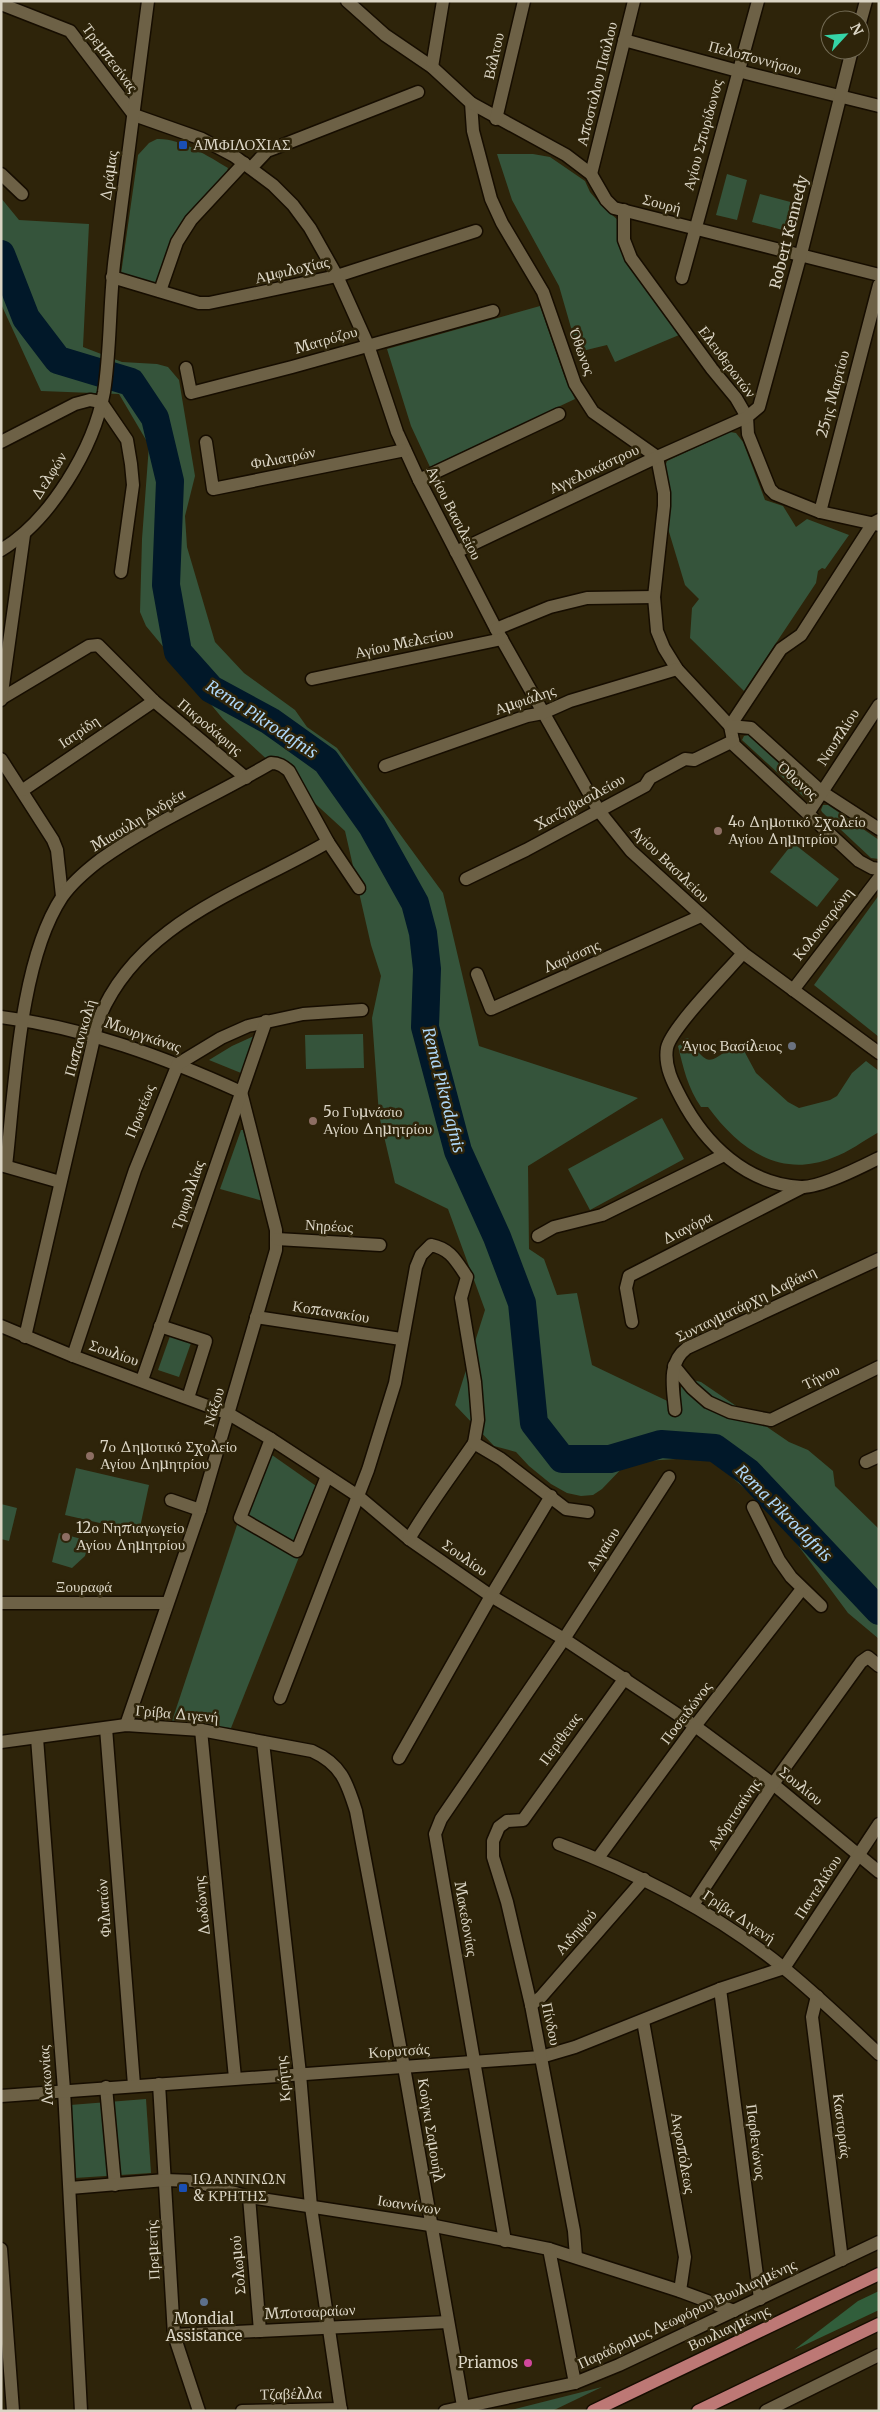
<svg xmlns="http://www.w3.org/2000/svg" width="880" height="2412" viewBox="0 0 880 2412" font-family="Merriweather,serif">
  <rect width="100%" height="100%" fill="#2e240a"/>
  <g fill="#35543b">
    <path d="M157,139c24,-1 51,17 71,29l-2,6 -41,44 -26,66 -38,-10 17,-119 11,-12z"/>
    <polygon points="497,154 533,154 550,157 585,181 590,192 602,206 619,221 625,261 679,335 615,362 607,345 578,352 559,286 512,200"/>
    <polygon points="727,174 747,180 737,220 716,215"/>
    <polygon points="760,194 802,205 794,233 752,222"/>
    <polygon points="1,198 19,220 89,224 83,347 122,362 157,364 168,367 179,380 195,476 185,516 187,547 215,642 244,673 295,710 307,727 337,748 443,893 479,1046 638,1098 528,1166 529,1249 544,1259 557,1295 577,1293 592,1365 680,1407 681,1387 689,1379 701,1382 789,1442 808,1450 833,1471 835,1486 879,1529 879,1639 848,1613 777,1517 709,1457 628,1462 602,1489 593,1495 581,1496 567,1493 551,1484 529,1466 516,1452 494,1446 455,1405 485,1310 448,1209 395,1183 379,1115 372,1018 381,976 371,945 345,831 223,719 146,626 140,612 142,539 149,445 119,394 41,391 1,304"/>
    <polygon points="540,306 565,378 575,399 430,467 411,426 387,349"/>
    <polygon points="730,432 736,433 743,442 765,500 783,506 796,527 807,519 849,535 825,569 822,568 818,571 816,583 744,691 690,638 692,608 699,599 685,585 666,522 665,467 667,461"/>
    <polygon points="748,735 809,791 804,797 742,740 744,736"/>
    <polygon points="823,805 828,805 879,840 879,859 871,858 822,812 821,810"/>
    <polygon points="793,843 839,879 817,907 770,872"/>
    <polygon points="879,895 879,1037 814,985"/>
    <polygon points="363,1034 364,1068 306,1069 305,1035"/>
    <polygon points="254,1036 241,1073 209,1060 232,1046"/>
    <path d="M688,1038c27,41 23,12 54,9l14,26 32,29 11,6 31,-8 7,-4 15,-23 14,-12 13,10v61c-16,9 -30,20 -47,26 -53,21 -94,-10 -124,-51h-7c-13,-18 -18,-40 -23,-61l3,-2v-4z"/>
    <polygon points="662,1118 684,1159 590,1210 568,1169"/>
    <polygon points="241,1130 243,1130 263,1201 220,1189"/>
    <polygon points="170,1336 191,1343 179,1377 158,1370"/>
    <polygon points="272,1455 319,1488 294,1544 246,1516"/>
    <polygon points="76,1468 149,1485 139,1532 65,1515"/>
    <polygon points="1,1504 17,1508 9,1541 1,1539"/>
    <polygon points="238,1522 299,1557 231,1728 171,1724"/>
    <polygon points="59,1533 89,1541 85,1556 72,1568 52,1562"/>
    <polygon points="146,2099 151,2173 75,2178 70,2105"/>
    <polygon points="602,2387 552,2411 507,2411 519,2408"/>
  </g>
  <polygon fill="#315e3b" points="879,2291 879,2310 794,2350 858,2301"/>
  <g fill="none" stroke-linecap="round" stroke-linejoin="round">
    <polyline stroke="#011829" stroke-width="28" points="1,254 26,318 58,360 131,382 155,418 170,481 166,585 178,652 211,689 270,721 326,761 372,826 415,903 423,933 427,969 425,1027 458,1151 497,1237 522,1303 534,1423 562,1459 610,1459 661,1444 715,1448 748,1472 879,1611"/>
    <g stroke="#160d00" stroke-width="15">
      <g id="minor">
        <polyline points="347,1 385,35 432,67 471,103 473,131 491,199 502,223 543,292 575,384 593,412 657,457 664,493 664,506 654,597 657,631 664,648 677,669 730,726 734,745 859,861 872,868 879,869"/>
        <polyline points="1,4 70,31 134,115 202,139 234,156 273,185 293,205 310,228 337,276 368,345 397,432 419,480 496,629 599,811 631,851 743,953 879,1053"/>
        <polyline points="860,23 866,1"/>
        <polyline points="624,40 738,71 879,106"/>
        <polyline points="432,67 443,1"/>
        <polyline points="471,103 566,155 591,174 606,200 614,208 879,275"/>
        <polyline points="496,119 524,1"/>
        <polyline points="251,168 267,151 275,148 418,92"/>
        <polyline points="1,174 22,194"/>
        <polyline points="591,174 634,1"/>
        <polyline points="624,210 624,240 631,258 712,369 736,398 747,417 748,434 770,489 775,494 820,512 879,525"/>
        <polyline points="112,277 199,303 209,303 337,276 476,231"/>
        <polyline points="682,278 758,1"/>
        <polyline points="160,291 177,242 191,220 244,163"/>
        <polyline points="186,368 191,393 292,367 493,311"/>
        <polyline points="101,402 127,440 131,464 133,485 121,572"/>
        <polyline points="1,442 75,404 90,400 101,402"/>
        <polyline points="206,442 213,489 405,450"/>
        <polyline points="419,480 559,414"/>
        <polyline points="820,512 879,285"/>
        <path d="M1,550c49,-29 93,-102 103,-158 7,-45 5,-91 11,-136 11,-85 22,-170 33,-255"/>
        <polyline points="456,552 657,457 747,417 759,407 801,254 852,50"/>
        <polyline points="496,629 550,607 587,598 654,597"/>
        <polyline points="312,679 502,639"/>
        <polyline points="2,698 89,646 98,645 154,701 246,778"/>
        <polyline points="1,700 24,535"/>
        <polyline points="730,726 781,649 801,635 873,523 879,520"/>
        <polyline points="730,726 751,728 822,792 879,829"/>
        <polyline points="1,759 53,840 57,850 62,896"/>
        <polyline points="385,766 527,716 543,713 570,701 677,669"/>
        <polyline points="23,790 154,701"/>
        <polyline points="809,812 879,705"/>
        <polyline points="328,842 359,888"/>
        <polyline points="466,879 526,850 645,786 650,778 685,759 694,760 733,741"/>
        <path d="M743,953c-16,19 -72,75 -76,95 -3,18 6,35 14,50 24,46 65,86 120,89 19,1 60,-20 78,-29"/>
        <polyline points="477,974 491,1009 701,916"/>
        <polyline points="793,990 879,878"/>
        <path d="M1,1017c85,11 163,40 240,75l35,138v20l-76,260 -74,215"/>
        <polyline points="1,1165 60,1182"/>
        <path d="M6,1166c9,-77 13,-204 56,-269 9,-13 25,-27 38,-37 53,-38 115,-64 171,-97 8,0 12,3 18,8l39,71c-84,49 -191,80 -230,179l-73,316"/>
        <polyline points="538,1236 554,1227 602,1215 724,1155"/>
        <polyline points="277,1239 380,1245"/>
        <polyline points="256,1317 401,1339"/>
        <polyline points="632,1322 626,1288 629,1276 803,1187"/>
        <polyline points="1,1326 73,1356 229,1414 271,1439 358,1496 409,1539 491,1596 564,1639 695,1726 773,1784 879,1872"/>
        <polyline points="160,1326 206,1341 188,1398"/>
        <polyline points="73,1356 135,1170 178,1064 221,1038 248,1026 303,1014 362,1010"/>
        <polyline points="674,1366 692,1388 708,1402 730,1412 771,1420 879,1367"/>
        <polyline points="142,1380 266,1021"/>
        <path d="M675,1410c-2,-23 -8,-47 12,-62l192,-89"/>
        <polyline points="271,1439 240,1518 297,1551 327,1476"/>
        <polyline points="866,1462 879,1456"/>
        <polyline points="171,1500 200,1510"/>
        <polyline points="753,1507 779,1560 791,1577 821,1606"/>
        <path d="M409,1539c20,-34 43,-64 65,-96"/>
        <polyline points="1,1603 166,1603"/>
        <path d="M280,1698l88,-228 27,-87 21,-116 5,-12 10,-10c20,4 25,16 36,32l-6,21 14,84 3,38 -4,23 27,16 65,50 22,3"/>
        <polyline points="106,1728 134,2085"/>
        <polyline points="201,1730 235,2078"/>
        <polyline points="37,1738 64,2090 81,2411"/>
        <path d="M1,1742l125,-17 75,5 111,21c29,13 35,31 44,60l48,256 59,339"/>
        <polyline points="263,1742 300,2074 311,2207 341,2411"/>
        <polyline points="399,1758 491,1596 551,1496"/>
        <path d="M559,1844c81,30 159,70 226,125 33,27 63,56 94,85"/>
        <polyline points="598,1858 695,1726 802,1589"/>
        <polyline points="693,1905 773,1784 861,1662 868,1657 879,1666"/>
        <polyline points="720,1989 760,2299"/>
        <polyline points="817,1996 812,2017 842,2260"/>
        <polyline points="531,2005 541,1997 644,1879"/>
        <polyline points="643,2021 685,2257 680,2291"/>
        <polyline points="159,2084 174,2335 199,2411"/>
        <polyline points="106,2087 115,2185"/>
        <polyline points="1,2096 541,2057 575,2047 720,1989 784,1968 879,1824"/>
        <polyline points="70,2188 165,2180 193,2181 249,2197 430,2225 549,2249 680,2291 734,2311"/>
        <polyline points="249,2197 260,2331"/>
        <polyline points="505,2241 435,1834 441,1819 564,1639 669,1477"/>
        <polyline points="1,2249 13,2411"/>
        <polyline points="549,2249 575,2383"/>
        <polyline points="576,2257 574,2231 531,2005 507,1902 493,1857 493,1841 499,1827 507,1821 523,1820 625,1678"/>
        <polyline points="174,2335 448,2322"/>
        <polyline points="242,2411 341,2409"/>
        <polyline points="445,2411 575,2383 619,2365 879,2242"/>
        <polyline points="766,2411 879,2355"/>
      </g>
    </g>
    <g stroke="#160d00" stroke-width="15">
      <g id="major">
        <polyline points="593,2411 879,2274"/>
        <polyline points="698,2411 879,2324"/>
      </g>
    </g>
    <use href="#minor" stroke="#6d6146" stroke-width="12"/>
    <use href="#major" stroke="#bd7875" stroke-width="12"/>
  </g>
  <g fill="#1a4fb4" stroke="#2e240a" stroke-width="2">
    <rect x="178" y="140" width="10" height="10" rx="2.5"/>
    <rect x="178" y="2183" width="10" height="10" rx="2.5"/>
  </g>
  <g fill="#8d6e63" stroke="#2e240a" stroke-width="2">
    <circle cx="718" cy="831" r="5"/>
    <circle cx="313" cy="1121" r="5"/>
    <circle cx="90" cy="1456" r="5"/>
    <circle cx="66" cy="1537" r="5"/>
  </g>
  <circle fill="#6b7280" stroke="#2e240a" stroke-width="2" cx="792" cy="1046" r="5"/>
  <circle fill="#5c6f8a" stroke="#2e240a" stroke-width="2" cx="204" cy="2302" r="5"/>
  <circle fill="#d1479c" stroke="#2e240a" stroke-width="2" cx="528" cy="2363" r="5"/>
  <g text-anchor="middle" stroke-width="5" stroke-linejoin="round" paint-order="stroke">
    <g font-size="15" fill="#dbd5c5" stroke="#2e240a">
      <text transform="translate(494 56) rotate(-77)" y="5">Βάλτου</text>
      <text transform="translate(110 58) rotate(53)" y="5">Τρεμπεσίνας</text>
      <text transform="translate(755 58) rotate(15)" y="5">Πελοποννήσου</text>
      <text transform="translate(597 84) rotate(-76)" y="5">Αποστόλου Παύλου</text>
      <text transform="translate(703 135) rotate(-75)" y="5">Αγίου Σπυρίδωνος</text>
      <text transform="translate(109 176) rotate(-82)" y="5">Δράμας</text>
      <text transform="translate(662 204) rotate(15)" y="5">Σουρή</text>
      <text transform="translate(789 232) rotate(-76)" y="5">Robert Kennedy</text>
      <text transform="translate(292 270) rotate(-13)" y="5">Αμφιλοχίας</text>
      <text transform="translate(326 340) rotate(-16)" y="5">Ματρόζου</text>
      <text transform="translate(582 352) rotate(70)" y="5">Όθωνος</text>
      <text transform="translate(727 362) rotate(53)" y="5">Ελευθερωτών</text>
      <text transform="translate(833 394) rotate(-75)" y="5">25ης Μαρτίου</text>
      <text transform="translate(283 458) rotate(-11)" y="5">Φιλιατρών</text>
      <text transform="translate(594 469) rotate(-25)" y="5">Αγγελοκάστρου</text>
      <text transform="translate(49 476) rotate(-58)" y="5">Δελφών</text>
      <text transform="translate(454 513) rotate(63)" y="5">Αγίου Βασιλείου</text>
      <text transform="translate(404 643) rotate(-12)" y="5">Αγίου Μελετίου</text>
      <text transform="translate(525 700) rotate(-19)" y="5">Αμφιάλης</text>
      <text transform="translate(210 727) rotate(40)" y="5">Πικροδάφιης</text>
      <text transform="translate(79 732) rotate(-34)" y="5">Ιατρίδη</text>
      <text transform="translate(838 737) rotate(-57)" y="5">Ναυπλίου</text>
      <text transform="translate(798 781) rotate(42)" y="5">Όθωνος</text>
      <text transform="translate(580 802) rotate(-29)" y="5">Χατζηβασιλείου</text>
      <text transform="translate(138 820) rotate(-31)" y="5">Μιαούλη Ανδρέα</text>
      <text transform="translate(670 864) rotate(44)" y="5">Αγίου Βασιλείου</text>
      <text transform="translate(823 924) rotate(-52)" y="5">Κολοκοτρώνη</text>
      <text transform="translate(572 956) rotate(-24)" y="5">Λαρίσσης</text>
      <text transform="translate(143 1035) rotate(19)" y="5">Μουργκάνας</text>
      <text transform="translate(80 1038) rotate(-74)" y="5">Παπανικολή</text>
      <text transform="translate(140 1111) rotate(-68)" y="5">Πρωτέως</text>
      <text transform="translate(188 1195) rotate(-71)" y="5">Τριφυλλίας</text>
      <text transform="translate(329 1226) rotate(3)" y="5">Νηρέως</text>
      <text transform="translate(687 1228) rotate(-27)" y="5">Διαγόρα</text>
      <text transform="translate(746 1304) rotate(-26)" y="5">Συνταγματάρχη Δαβάκη</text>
      <text transform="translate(331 1312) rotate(9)" y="5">Κοπανακίου</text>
      <text transform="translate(114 1353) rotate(19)" y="5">Σουλίου</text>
      <text transform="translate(821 1377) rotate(-26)" y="5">Τήνου</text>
      <text transform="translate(214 1407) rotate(-74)" y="5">Νάξου</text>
      <text transform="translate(603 1549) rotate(-57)" y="5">Αιγαίου</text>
      <text transform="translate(465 1558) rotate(35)" y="5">Σουλίου</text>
      <text x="84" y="1592">Ξουραφά</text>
      <text transform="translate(686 1713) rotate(-53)" y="5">Ποσειδώνος</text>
      <text transform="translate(177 1714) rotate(5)" y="5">Γρίβα Διγενή</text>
      <text transform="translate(560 1739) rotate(-54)" y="5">Περίθειας</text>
      <text transform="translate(801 1786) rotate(39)" y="5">Σουλίου</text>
      <text transform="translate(734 1814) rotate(-56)" y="5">Ανδριτσαίνης</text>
      <text transform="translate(818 1887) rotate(-57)" y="5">Παντελίδου</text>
      <text transform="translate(202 1906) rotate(-96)" y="5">Δωδώνης</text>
      <text transform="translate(104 1908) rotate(-94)" y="5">Φιλιατών</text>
      <text transform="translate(739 1917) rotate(34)" y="5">Γρίβα Διγενή</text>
      <text transform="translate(466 1919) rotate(80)" y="5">Μακεδονίας</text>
      <text transform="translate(576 1932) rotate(-49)" y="5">Αιδηψού</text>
      <text transform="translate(551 2024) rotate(78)" y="5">Πίνδου</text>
      <text transform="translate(399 2051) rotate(-4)" y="5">Κορυτσάς</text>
      <text transform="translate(46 2075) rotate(-94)" y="5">Λακωνίας</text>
      <text transform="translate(283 2079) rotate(-96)" y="5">Κρήτης</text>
      <text transform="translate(842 2126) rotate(83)" y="5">Καστοριάς</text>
      <text transform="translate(431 2130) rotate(81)" y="5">Κούγκι Σαμουήλ</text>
      <text transform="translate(756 2142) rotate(83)" y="5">Παρθενώνος</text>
      <text transform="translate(683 2153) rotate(80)" y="5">Ακροπόλεως</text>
      <text transform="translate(409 2205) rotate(9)" y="5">Ιωαννίνων</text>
      <text transform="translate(153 2250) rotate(-93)" y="5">Πρεμετής</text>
      <text transform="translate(238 2265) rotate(-95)" y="5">Σολωμού</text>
      <text transform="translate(310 2312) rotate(-3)" y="5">Μποτσαραίων</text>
      <text transform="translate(687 2314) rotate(-25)" y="5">Παράδρομος Λεωφόρου Βουλιαγμένης</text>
      <text transform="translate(729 2328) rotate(-25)" y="5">Βουλιαγμένης</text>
      <text transform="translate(291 2394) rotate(-1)" y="5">Τζαβέλλα</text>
    </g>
    <g font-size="15" fill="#dbd5c5" stroke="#2e240a" text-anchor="start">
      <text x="193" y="150">ΑΜΦΙΛΟΧΙΑΣ</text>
      <text x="728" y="827">4ο Δημοτικό Σχολείο<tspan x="728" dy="17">Αγίου Δημητρίου</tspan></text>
      <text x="782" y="1051" text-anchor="end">Άγιος Βασίλειος</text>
      <text x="323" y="1117">5ο Γυμνάσιο<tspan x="323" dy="17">Αγίου Δημητρίου</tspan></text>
      <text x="100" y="1452">7ο Δημοτικό Σχολείο<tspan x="100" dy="17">Αγίου Δημητρίου</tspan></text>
      <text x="76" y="1533">12ο Νηπιαγωγείο<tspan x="76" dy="17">Αγίου Δημητρίου</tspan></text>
      <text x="193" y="2184">ΙΩΑΝΝΙΝΩΝ<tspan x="193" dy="17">&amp; ΚΡΗΤΗΣ</tspan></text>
      <text x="204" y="2324" text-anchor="middle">Mondial<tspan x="204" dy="17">Assistance</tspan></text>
      <text x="518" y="2368" text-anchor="end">Priamos</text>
    </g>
    <g font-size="16" font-style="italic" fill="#aed7f8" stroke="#2e240a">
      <text transform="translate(262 719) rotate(33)" y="6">Rema Pikrodafnis</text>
      <text transform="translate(444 1090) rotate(76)" y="6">Rema Pikrodafnis</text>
      <text transform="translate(784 1513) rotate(45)" y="6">Rema Pikrodafnis</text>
    </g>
  </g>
  <rect width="880" height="2412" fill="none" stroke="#dbd5c5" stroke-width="5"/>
  <g transform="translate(845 35) rotate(64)"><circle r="24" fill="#2e240a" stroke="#736b55"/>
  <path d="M0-4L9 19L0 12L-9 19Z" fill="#35d4a7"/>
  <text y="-8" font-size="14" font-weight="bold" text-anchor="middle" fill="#dbd5c5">N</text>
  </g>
</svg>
